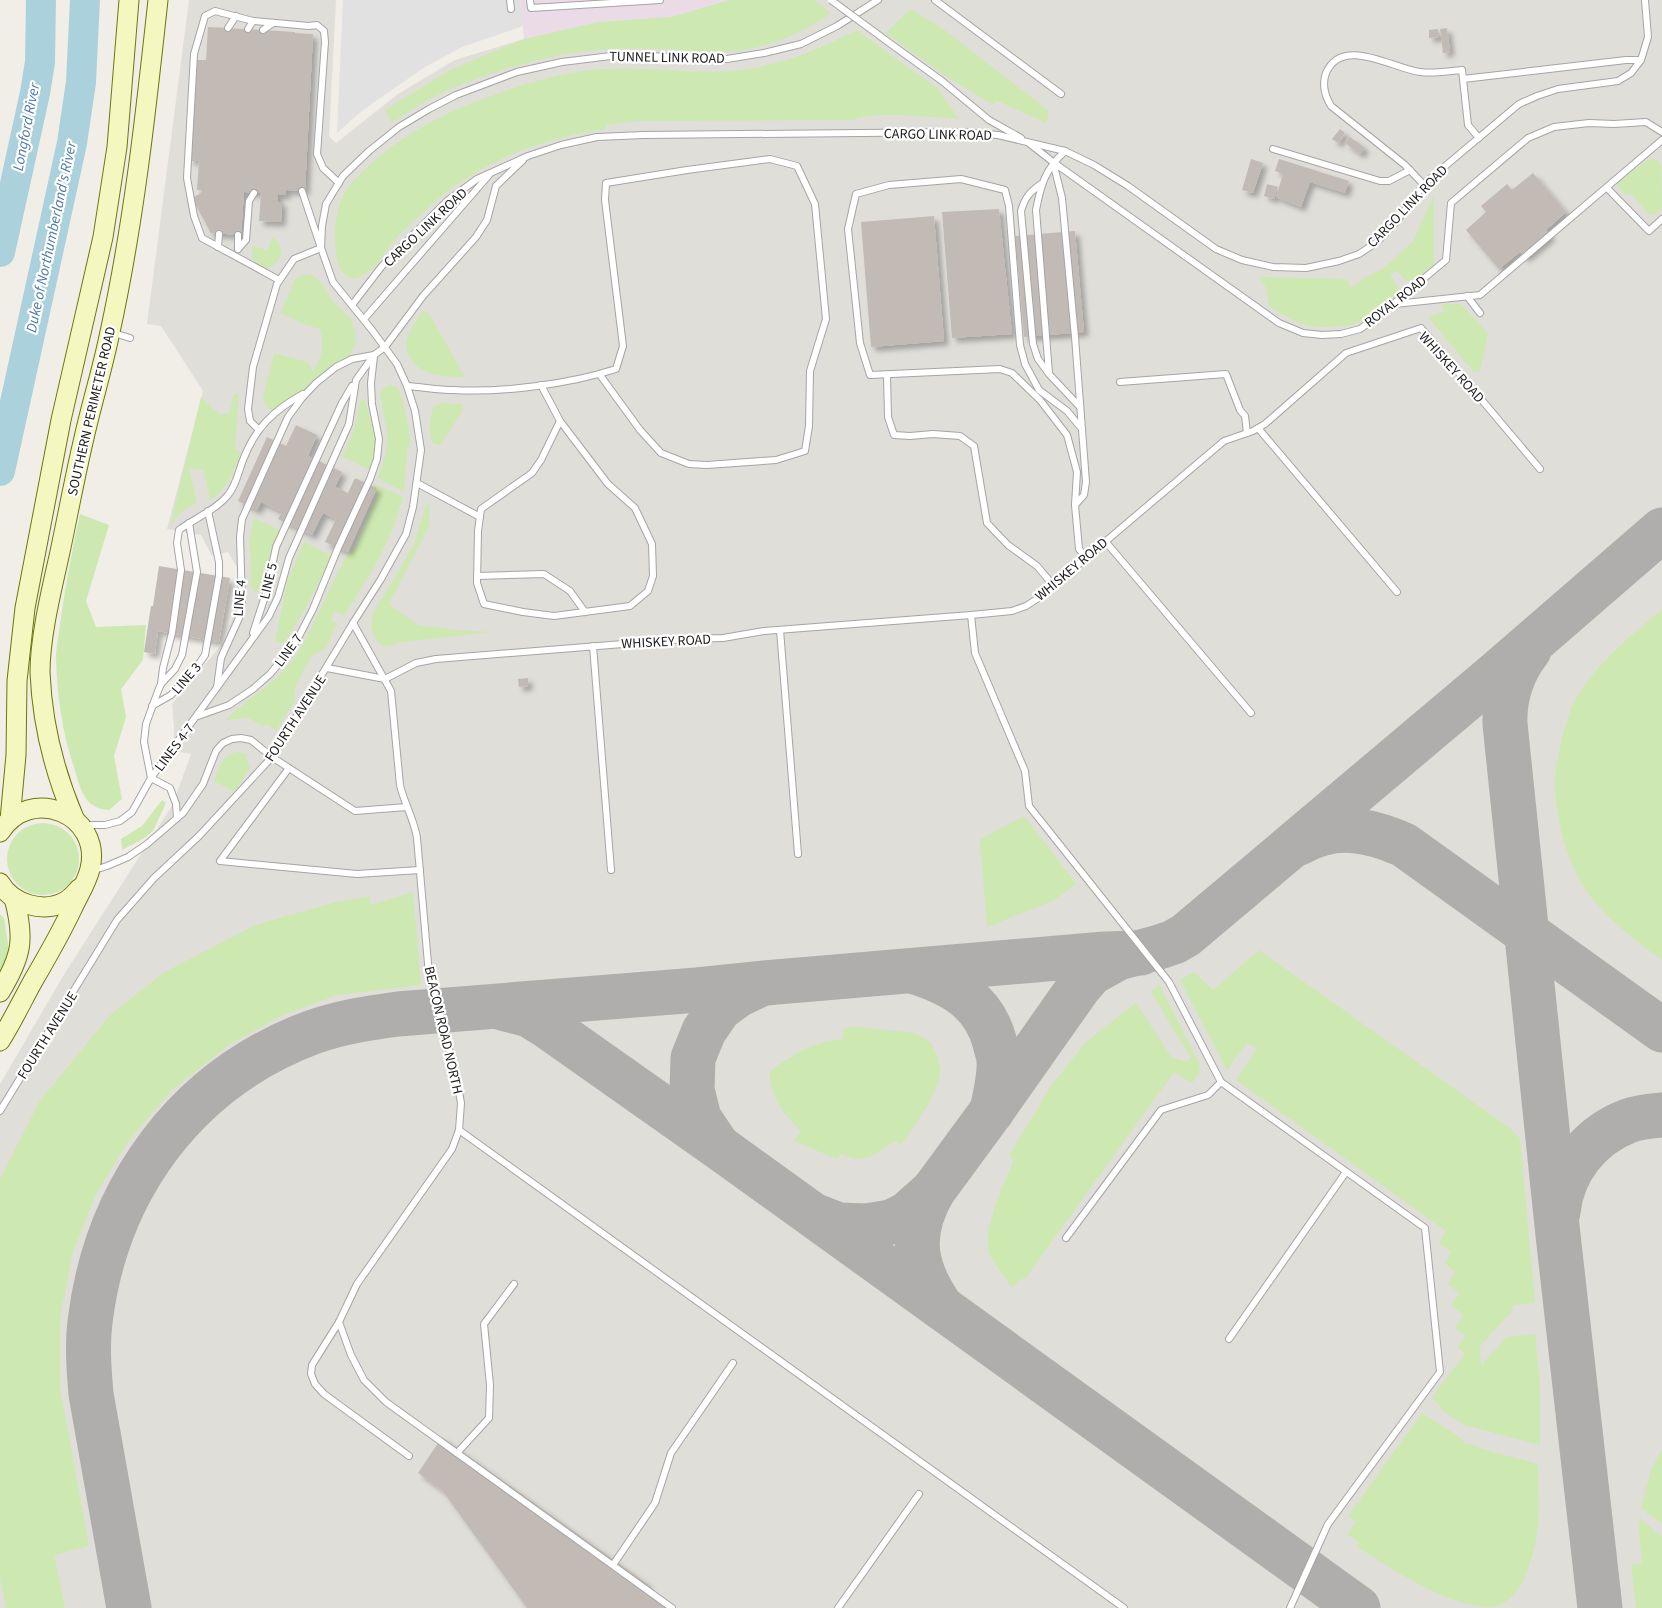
<svg xmlns="http://www.w3.org/2000/svg" width="1662" height="1608" viewBox="0 0 1662 1608" font-family="'Source Sans 3',sans-serif">
  <defs>
    <filter id="shadow"><feDropShadow dx="4.5" dy="4.5" stdDeviation="2.5" flood-color="#0004"/></filter>
  </defs>
  <rect width="100%" height="100%" fill="#f1eee8"/>
  <polygon fill="#eadbe7" points="520,0 726,0 671,17 598,22 524,39"/>
  <polygon fill="#e0ded9" points="189,0 336,0 329,136 336,143 398,94 455,60 524,39 598,22 671,17 726,0 1662,0 1662,1608 0,1608 0,1084 65,973 173,804 191,754 173,751 174,728 172,704 226,639 239,596 238,569 228,552 212,556 201,535 167,529 203,391 161,326 147,324"/>
  <g fill="#cde8b1">
    <path d="M730,0h84l17,13c-9,8 -21,13 -32,19 -20,10 -43,17 -65,19 -23,3 -46,-1 -68,-2 -29,-1 -59,-1 -87,3 -43,6 -102,24 -141,43 -16,8 -31,18 -46,28l-7,-13 67,-41 72,-30 74,-17 73,-5z"/>
    <polygon points="910,9 942,28 1049,111 1046,123 1000,102 996,101 993,105 944,75 886,33"/>
    <path d="M857,30l81,59 21,30c-25,-1 -86,-9 -107,1l-213,1 -33,4v4c-64,9 -129,33 -177,78 -11,11 -24,21 -34,33 -8,8 -16,24 -24,30 -6,4 -14,11 -21,8 -17,-6 -16,-43 -14,-58 2,-7 3,-16 6,-23 8,-14 20,-25 32,-36 41,-36 91,-57 143,-74 29,-9 59,-17 89,-18 49,-3 100,8 148,-1 37,-7 71,-21 103,-38z"/>
    <polygon points="1654,159 1659,161 1661,165 1662,208 1654,215 1650,215 1630,193 1625,195 1617,184 1647,160"/>
    <path d="M1434,195v69l-20,19 -9,-3 -7,-9 -8,3 11,18c-13,9 -29,25 -44,31 -6,3 -13,3 -19,3 -31,4 -44,-4 -69,-20l-2,-17 -8,-12 88,2 3,7h5l10,-9 16,-7 15,-13 17,-16z"/>
    <path d="M272,237c25,15 -7,44 -18,25 -3,-5 -1,-12 -2,-17l16,6z"/>
    <path d="M311,274l8,6 14,22 18,17 4,11v16l-8,13 -74,52 -8,-6 -2,-7 11,-45 34,9 5,10c9,-16 12,-24 7,-43l-16,-5 -24,-11 16,-35 5,-3z"/>
    <polygon points="1441,304 1461,304 1488,333 1480,371 1474,372 1428,317 1445,311"/>
    <path d="M422,311l6,1 37,65c-19,0 -46,-1 -55,-20 -3,-5 -5,-9 -4,-15 2,-10 11,-22 16,-31z"/>
    <path d="M389,385l8,2c9,18 11,38 14,57l-4,5 -3,43 -26,-14 7,-21 3,-18 -8,-45 2,-5z"/>
    <path d="M239,393l-4,56 6,4c-8,18 -13,37 -31,47l-6,-30 -15,-2 8,35c-13,4 -21,13 -27,25l31,-131 18,17h10l5,-20z"/>
    <polygon points="361,399 365,401 375,434 376,448 372,471 342,456 354,431"/>
    <path d="M442,403l20,1 1,6 -23,35 -7,-1c-5,-12 -4,-26 1,-38z"/>
    <polygon points="375,484 403,497 393,529 375,566 344,616 335,611 331,620 337,623 326,648 311,657 294,689 295,700 276,731 267,724 263,727 249,718 225,720 235,711 267,686 287,668 302,647 345,558 355,547 377,495 373,491"/>
    <polygon points="430,504 429,526 389,604 418,625 457,630 492,632 395,643 395,645 383,646 375,639 372,631 372,614 393,581 415,542 426,505"/>
    <path d="M80,514l29,11 -23,76 10,26 50,-2 -3,35 -22,29 5,28 -12,39 8,43 -13,11c-25,-1 -29,-22 -35,-43 -12,-35 -17,-72 -18,-109 0,-11 3,-23 4,-34 5,-37 12,-73 20,-110z"/>
    <polygon points="254,518 281,531 261,590 255,592 251,588 251,565 249,541"/>
    <polygon points="304,542 332,556 304,611 284,643 279,643 275,640 288,580"/>
    <path d="M1662,609v351c-26,-19 -51,-38 -71,-63 -24,-32 -35,-74 -36,-114 0,-15 4,-30 7,-45 3,-11 7,-25 12,-36 21,-38 56,-65 88,-93z"/>
    <path d="M239,752l8,3 -1,3 4,10 -15,24 -21,-11c6,-15 8,-27 25,-29z"/>
    <polygon points="162,800 166,803 153,831 143,839 122,850 121,839 142,826"/>
    <polygon points="1024,816 1076,884 1053,901 987,927 980,839"/>
    <circle cx="43" cy="859" r="36"/>
    <polygon points="413,892 421,985 337,995 283,1015 229,1045 171,1091 129,1140 96,1194 73,1252 60,1318 60,1388 89,1546 54,1555 65,1608 6,1608 0,1577 0,1179 39,1102 111,1014 165,972 255,925 336,902 369,896 371,905"/>
    <polygon points="0,914 4,918 9,951 0,983"/>
    <polygon points="1259,950 1511,1129 1520,1139 1535,1303 1513,1305 1512,1311 1480,1346 1481,1365 1507,1337 1535,1334 1540,1386 1540,1445 1464,1425 1443,1411 1432,1397 1465,1354 1458,1347 1466,1335 1455,1328 1463,1315 1451,1305 1459,1293 1448,1284 1455,1272 1445,1263 1451,1252 1439,1243 1446,1231 1236,1080 1257,1049 1247,1043 1227,1070 1180,980 1194,972 1213,990"/>
    <path d="M1159,984l40,79 1,9 -8,11 -18,-11 -149,207h-5l-8,9c-7,-11 -16,-21 -22,-33 -10,-22 14,-71 23,-93l-3,-8 41,-68 35,-44 50,-39 36,55 14,3 5,-3 -40,-66z"/>
    <path d="M857,1027l58,6 15,9 7,13 3,13 -1,13 -10,22 -24,37 -6,5 -2,-5 -29,18 -13,1 -14,-5 -4,5 -43,-18 7,-10c-17,-15 -32,-37 -31,-60 26,-18 42,-29 73,-32l1,-11z"/>
    <path d="M1422,1413l40,26 4,6 4,-2 13,6 55,15c0,26 3,55 -3,81 -3,11 -10,38 -18,46 -5,7 -16,15 -25,16 -43,1 -100,-38 -135,-60l2,-5 -12,-8 9,-12 -8,-6z"/>
    <polygon points="1662,1449 1662,1524 1641,1508 1651,1470"/>
    <polygon points="1640,1518 1662,1537 1662,1608 1636,1608 1631,1565 1642,1563 1639,1531"/>
  </g>
  <polygon fill="#e1e1e1" points="343,0 520,0 523,26 462,47 425,67 363,110 337,133"/>
  <g fill="none" stroke-linecap="round" stroke-linejoin="round">
    <g stroke="#abd2dc" stroke-width="30">
      <polyline points="0,252 35,93 40,62 41,0"/>
      <polyline points="0,471 72,143 81,82 85,0"/>
    </g>
    <g stroke="#b0aeac" stroke-width="45">
      <path d="M1529,650c-17,22 -25,46 -24,74l53,511 42,373"/>
      <path d="M1299,843c36,-20 69,-14 105,2l258,185"/>
      <path d="M912,971c39,12 72,29 83,72 1,6 4,12 4,18 1,17 -4,34 -7,50"/>
      <polyline points="502,1008 529,1015 547,1026 720,1148 1358,1608"/>
      <polyline points="717,1145 699,1118 692,1090 693,1058 704,1031 719,1009 738,995 759,985"/>
      <polyline points="933,1191 991,1112 1079,987 1091,973 1118,958 1156,948 1174,942 1186,935 1497,673 1662,530"/>
      <path d="M1558,1212c4,-41 31,-76 70,-91 10,-4 23,-5 34,-6"/>
      <path d="M818,1217l21,8 27,1 25,-4 16,-8 26,-23c-25,44 -19,77 9,117"/>
      <path d="M129,1608l-38,-214c-2,-24 -4,-48 -1,-72 16,-133 96,-243 223,-290 28,-10 56,-14 85,-18l299,-24 68,-7 340,-29 36,-1"/>
    </g>
  </g>
  <g fill="#c2bab5" filter="url(#shadow)">
    <polygon points="208,27 295,32 295,33 313,34 305,191 286,190 286,195 278,194 278,202 282,202 281,222 259,221 261,193 244,192 241,235 211,233 192,198 201,193 202,190 197,190 199,161 190,161 195,60 206,60"/>
    <polygon points="1447,28 1450,52 1443,53 1440,29"/>
    <polygon points="1438,29 1439,37 1429,38 1429,30"/>
    <polygon points="1340,129 1345,133 1338,143 1332,139"/>
    <polygon points="1350,137 1365,148 1360,154 1345,143"/>
    <polygon points="1251,159 1263,163 1253,193 1242,190"/>
    <polygon points="1279,159 1349,181 1345,193 1310,182 1301,207 1276,197 1283,174 1275,171"/>
    <polygon points="1533,173 1566,212 1546,230 1551,236 1525,258 1520,252 1499,269 1466,230 1486,212 1481,206 1507,184 1512,190"/>
    <polygon points="1267,184 1278,187 1274,199 1264,196"/>
    <polygon points="999,209 1012,334 952,338 942,212"/>
    <polygon points="934,216 944,341 871,347 861,222"/>
    <polygon points="1075,231 1084,332 1024,337 1015,236"/>
    <polygon points="296,425 317,435 308,456 342,472 335,487 348,493 355,478 377,488 348,552 325,542 336,519 323,513 312,535 278,519 282,512 261,502 257,510 238,501 267,437 286,446"/>
    <polygon points="159,566 230,578 219,642 158,631 155,654 144,652 151,606 153,606"/>
    <polygon points="528,678 528,686 519,687 518,679"/>
    <polygon points="442,1437 648,1584 645,1590 668,1608 527,1608 442,1490 418,1473"/>
  </g>
  <g fill="none" stroke-linecap="round" stroke-linejoin="round">
    <g stroke="#a5a5a5" stroke-width="8">
      <g id="lane">
        <polyline points="510,0 511,9"/>
        <polyline points="530,0 531,8 660,0"/>
        <polyline points="935,0 1061,94"/>
        <polyline points="228,28 236,16"/>
        <polyline points="248,29 253,21"/>
        <polyline points="263,30 273,23"/>
        <polyline points="895,47 942,81 989,120 1021,138"/>
        <polyline points="1463,79 1626,60 1641,60"/>
        <polyline points="1030,144 1053,162 1279,323 1303,333 1322,335 1341,334 1360,329 1380,315 1446,260 1451,203 1528,138 1554,127 1589,123 1614,124 1646,122 1662,132"/>
        <polyline points="1273,149 1380,181 1389,181 1410,170"/>
        <polyline points="1053,162 1062,198 1075,337 1086,482 1084,495 1075,505"/>
        <path d="M1041,184c-11,8 -16,13 -20,27l12,133 5,15 11,15 31,33"/>
        <path d="M1424,185l-19,-20 -74,-59c-6,-10 -9,-22 -5,-33 16,-38 68,-4 94,-1 15,2 28,-1 42,-2l6,55 11,13"/>
        <polyline points="1607,188 1649,231 1662,219"/>
        <polyline points="238,235 238,249"/>
        <polyline points="218,247 219,234"/>
        <polyline points="238,249 246,240 249,201 254,193"/>
        <polyline points="279,280 202,238 194,216 187,178 194,54 205,16 215,11 253,21 309,26 317,25 324,31 325,42 317,154 323,168 339,183"/>
        <polyline points="1467,296 1480,313"/>
        <polyline points="1395,304 1480,295 1662,140"/>
        <polyline points="352,305 382,266 447,201 477,179 528,156 561,145 597,137 644,135 962,132 998,135 1065,151 1094,165 1128,186 1216,249 1242,260 1273,267 1306,268 1339,261 1359,254 1377,242 1396,222 1425,183 1519,104 1537,96 1558,89 1618,81 1631,73 1641,60 1648,37 1645,0"/>
        <polyline points="364,319 489,175"/>
        <polyline points="111,332 130,338"/>
        <path d="M1049,373l-13,-163c5,-26 9,-40 29,-59"/>
        <polyline points="887,375 888,417 894,435 910,436 933,434 960,436 974,446 987,523 1008,545 1037,566 1053,585"/>
        <polyline points="1120,382 1226,374 1240,410 1245,416 1247,433"/>
        <polyline points="541,385 560,421 608,484 635,508 652,544 653,576 648,591 630,606 554,616 523,612 484,604 477,583 478,531 481,509 532,473 541,460 560,421"/>
        <path d="M407,386c16,1 31,4 46,4 49,3 116,-6 163,-21l7,-23 -18,-146 1,-17 81,-13 83,-11 27,7 18,38 11,115 -16,52 -1,55 -4,25 -29,9 -69,5 -18,-1 -28,-11 -21,-23 -40,-55"/>
        <polyline points="1258,428 1397,592"/>
        <polyline points="1082,429 1067,411 1039,390 1025,364 1020,345 1009,206 1005,190 961,179 889,185 856,194 848,229 860,343 870,375 1000,369 1012,373 1040,400 1067,435 1077,472 1075,505 1079,549 1086,557"/>
        <polyline points="259,430 250,421 248,409 253,367 277,284 294,259 321,248 302,191"/>
        <polyline points="417,483 480,517"/>
        <polyline points="1105,541 1251,713"/>
        <polyline points="477,576 544,574 570,591 585,612"/>
        <polyline points="971,615 975,653 1025,771 1029,806 1169,982 1221,1082 1425,1228 1440,1372 1328,1524 1290,1608"/>
        <path d="M353,623l38,68 9,94c4,18 14,34 17,53l12,137 27,100 5,28 -2,27 -7,19 -95,135 -18,38 -27,43 -1,9 4,10 9,10 85,62"/>
        <polyline points="780,630 798,854"/>
        <polyline points="253,633 267,590 276,547 342,403 352,386"/>
        <polyline points="593,646 611,870"/>
        <polyline points="327,668 385,679"/>
        <polyline points="385,679 416,663 436,659 685,639 723,638 764,631 971,615 1012,611 1026,606 1040,597 1224,441 1253,431 1265,424 1346,353 1421,328 1540,469"/>
        <path d="M161,684l2,-16 9,-35 9,-63 -4,-27 2,-13c16,-12 37,-20 49,-35 8,-9 11,-25 15,-35 12,-32 31,-50 60,-66"/>
        <polyline points="217,687 221,658 239,618 242,603 240,537 242,519 288,417 302,398 316,383 336,367 352,359 374,355"/>
        <polyline points="152,706 171,695 198,665 205,655 219,576 219,562 208,511"/>
        <polyline points="198,716 229,705 253,689 270,674 295,644 313,609 338,548 370,479 377,459 379,439 372,404 371,383 374,356"/>
        <polyline points="289,768 220,861 357,874 420,870"/>
        <polyline points="151,778 144,742 146,724 158,691 161,684 175,669 182,655 197,572 189,523"/>
        <polyline points="151,778 170,788 176,804 177,818"/>
        <polyline points="83,825 105,825 120,821 132,812 151,778 269,616 278,597 289,558 349,424 356,380 374,355 385,347 423,296 476,237 487,220 496,186 523,160"/>
        <polyline points="91,871 107,866 128,857 147,844 183,813 203,784 216,751 223,743 232,739 241,738 251,740 272,757 355,811 407,807"/>
        <polyline points="0,1111 117,920 154,878 199,836 272,757 353,623 381,579 406,534 413,507 421,450 415,411 407,386 397,364 372,330 333,282 321,248 322,226 326,204 343,176 369,151 399,127 429,109 456,95 517,72 562,62 619,55 727,59 764,53 801,44 837,26 878,0"/>
        <polyline points="459,1130 1124,1608"/>
        <polyline points="1066,1238 1161,1110 1208,1095 1221,1082"/>
        <polyline points="339,1322 351,1355 364,1380 386,1402 672,1608"/>
        <polyline points="1229,1339 1346,1172"/>
        <polyline points="457,1453 489,1418 490,1385 484,1324 514,1284"/>
        <polyline points="613,1565 655,1503 671,1453 733,1363"/>
        <polyline points="838,1608 919,1494"/>
      </g>
    </g>
    <g stroke="#6c770a" stroke-width="21">
      <g id="secondary">
        <path d="M74,818c-20,-47 -32,-94 -34,-146 0,-36 12,-84 20,-120 8,-38 15,-76 24,-114 8,-36 19,-71 26,-106 24,-110 36,-221 48,-332"/>
        <polyline points="10,820 16,755 17,681 25,608 61,420 103,237 117,147 129,0"/>
        <path d="M0,832c30,-48 103,-18 90,37 -3,13 -12,27 -17,38 -12,26 -26,50 -40,74 -11,20 -21,41 -33,60"/>
        <path d="M0,883c12,21 44,31 66,18 5,-3 10,-9 14,-13"/>
        <path d="M0,992c22,-36 25,-53 14,-94"/>
      </g>
    </g>
    <use href="#lane" stroke="#fff" stroke-width="6"/>
    <use href="#secondary" stroke="#f5f7c0" stroke-width="19"/>
    <g stroke="#a5a5a5" stroke-width="8" stroke-linecap="butt">
      <polyline id="lane-bridge" points="831,0 895,47"/>
    </g>
    <use href="#lane-bridge" stroke="#fff" stroke-width="6"/>
  </g>
  <g text-anchor="middle" stroke-width="4.5" stroke-linejoin="round" paint-order="stroke">
    <g font-size="14" fill="#212121" stroke="#fff">
      <text transform="translate(667 57) rotate(1)" y="5">TUNNEL LINK ROAD</text>
      <text transform="translate(938 134) rotate(1)" y="5">CARGO LINK ROAD</text>
      <text transform="translate(1407 206) rotate(-46)" y="5">CARGO LINK ROAD</text>
      <text transform="translate(425 227) rotate(-43)" y="5">CARGO LINK ROAD</text>
      <text transform="translate(1395 301) rotate(-38)" y="5">ROYAL ROAD</text>
      <text transform="translate(1452 367) rotate(48)" y="5">WHISKEY ROAD</text>
      <text transform="translate(91 411) rotate(-77)" y="5">SOUTHERN PERIMETER ROAD</text>
      <text transform="translate(1071 569) rotate(-40)" y="5">WHISKEY ROAD</text>
      <text transform="translate(268 581) rotate(-77)" y="5">LINE 5</text>
      <text transform="translate(239 598) rotate(-85)" y="5">LINE 4</text>
      <text transform="translate(666 641) rotate(-3)" y="5">WHISKEY ROAD</text>
      <text transform="translate(288 650) rotate(-54)" y="5">LINE 7</text>
      <text transform="translate(186 678) rotate(-49)" y="5">LINE 3</text>
      <text transform="translate(295 718) rotate(-57)" y="5">FOURTH AVENUE</text>
      <text transform="translate(174 747) rotate(-53)" y="5">LINES 4-7</text>
      <text transform="translate(444 1030) rotate(77)" y="5">BEACON ROAD NORTH</text>
      <text transform="translate(47 1035) rotate(-58)" y="5">FOURTH AVENUE</text>
    </g>
    <g font-size="15" font-style="italic" fill="#4d7aa6" stroke="#fff">
      <text transform="translate(26 127) rotate(-79)" y="5">Longford River</text>
      <text transform="translate(51 237) rotate(-78)" y="5">Duke of Northumberland's River</text>
    </g>
  </g>
</svg>
